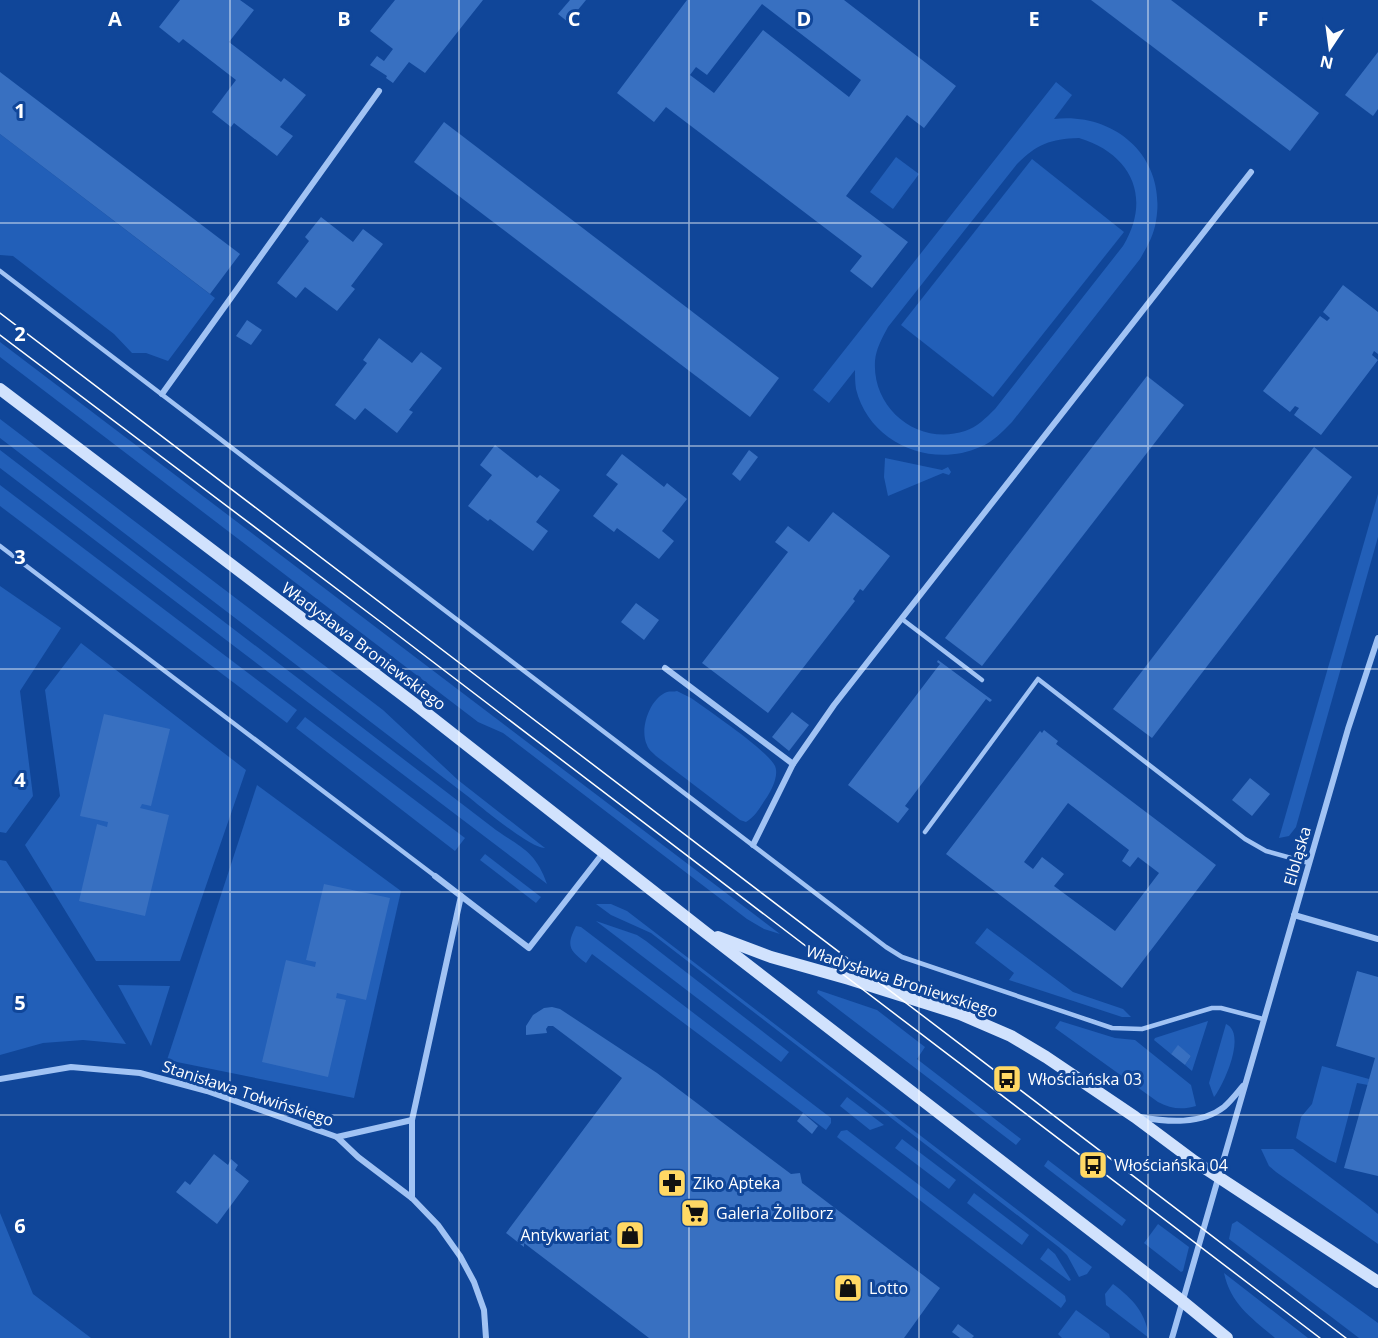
<svg xmlns="http://www.w3.org/2000/svg" width="1378" height="1338" viewBox="0 0 1378 1338" font-family="'Open Sans',sans-serif">
  <rect width="100%" height="100%" fill="#104699"/>
  <g fill="#225fb8" fill-rule="evenodd">
    <path d="M1056,82l16,13 -18,24c61,-7 113,38 102,102 -2,14 -9,26 -16,38l-128,163c-10,10 -19,20 -32,25 -49,22 -111,-4 -124,-58 -1,-6 -1,-13 -1,-19l-26,33 -16,-13zM1079,138c53,16 73,60 44,108l-128,163c-9,9 -18,18 -30,22 -46,15 -93,-21 -90,-70 1,-12 7,-23 13,-34l129,-163c20,-20 33,-25 62,-26z"/>
    <polygon points="0,134 215,298 168,361 146,353 132,353 114,334 13,256 0,255"/>
    <polygon points="896,157 919,174 893,209 870,192"/>
    <polygon points="1032,159 1124,232 993,397 901,325"/>
    <polygon points="0,342 780,934 764,929 747,919 503,733 478,722 0,357"/>
    <path d="M0,419l383,291 75,70 87,68c-13,1 -62,-39 -75,-50l-470,-360z"/>
    <path d="M0,450l496,380c26,18 40,22 51,54l-547,-416z"/>
    <polygon points="885,458 942,470 948,467 951,472 949,475 943,473 888,496 884,477"/>
    <polygon points="0,485 297,710 287,723 0,506"/>
    <polygon points="1378,494 1378,537 1296,827 1289,836 1279,838"/>
    <polygon points="0,586 61,628 20,691 33,796 6,833 0,832"/>
    <polygon points="81,643 246,770 180,961 96,961 25,845 60,796 45,690"/>
    <path d="M677,691l14,7c18,13 75,51 84,68 4,9 -3,23 -8,31 -7,10 -11,19 -21,25l-6,-2 -84,-64c-3,-3 -8,-7 -9,-11 -8,-16 3,-47 20,-53 3,-1 7,0 10,-1z"/>
    <polygon points="305,717 465,838 455,851 296,728"/>
    <polygon points="257,785 401,891 354,1098 167,1060"/>
    <polygon points="485,854 541,897 536,903 480,860"/>
    <polygon points="0,860 6,861 126,1044 83,1040 43,1043 0,1055"/>
    <polygon points="596,904 611,904 627,911 1092,1267 1087,1274 1079,1277 1067,1255 1060,1248 651,933 611,915"/>
    <polygon points="596,921 637,935 646,941 789,1052 781,1062"/>
    <path d="M576,926l5,1 250,191v5l-5,7 -234,-176 -6,9c-17,-13 -20,-17 -10,-37z"/>
    <polygon points="987,928 1073,992 1123,1009 1131,1017 1122,1017 1009,980 1014,973 975,943"/>
    <polygon points="118,985 170,986 151,1046"/>
    <polygon points="818,990 877,1010 925,1047 917,1059 1021,1139 1016,1145 817,993"/>
    <path d="M1060,1021l55,17 20,2 56,45 5,21c-14,4 -25,3 -38,-4l-103,-74z"/>
    <polygon points="1208,1021 1192,1071 1185,1065 1191,1056 1178,1046 1171,1054 1154,1040 1155,1038"/>
    <path d="M1226,1024c21,10 -2,60 -12,73l-5,-14z"/>
    <polygon points="1322,1066 1369,1079 1368,1085 1357,1083 1336,1163 1329,1160 1296,1138 1301,1117 1312,1104"/>
    <polygon points="847,1097 884,1125 870,1130 840,1106"/>
    <polygon points="847,1130 1065,1296 1066,1301 1061,1308 837,1137 841,1131"/>
    <polygon points="902,1139 956,1180 949,1189 895,1148"/>
    <polygon points="1261,1149 1293,1149 1367,1205 1378,1214 1378,1244 1276,1172 1269,1166"/>
    <polygon points="1048,1160 1126,1220 1122,1226 1044,1166"/>
    <polygon points="974,1193 1029,1235 1022,1245 967,1203"/>
    <polygon points="0,1213 33,1294 91,1338 0,1338"/>
    <polygon points="1237,1221 1378,1323 1378,1338 1359,1338 1229,1239 1232,1224"/>
    <polygon points="1158,1224 1189,1247 1183,1271 1181,1272 1144,1243"/>
    <polygon points="1048,1248 1055,1254 1071,1280 1069,1281 1040,1259"/>
    <path d="M1224,1273l84,65h-33c-23,-20 -44,-33 -51,-65z"/>
    <path d="M1113,1284c20,15 33,29 36,54l-43,-33 -1,-11z"/>
    <polygon points="1076,1310 1109,1334 1110,1338 1062,1338 1058,1334"/>
  </g>
  <g fill="#3870c1" fill-rule="evenodd">
    <polygon points="180,0 240,0 254,10 229,42 281,82 284,78 306,95 280,127 293,136 277,156 234,123 231,127 212,112 236,80 183,39 179,43 159,27"/>
    <polygon points="395,0 483,0 425,73 409,62 393,83 386,78 387,76 370,65 377,56 384,61 393,49 370,31"/>
    <polygon points="570,0 586,0 568,22 558,14"/>
    <path d="M687,0h157l112,86 -32,42 -17,-13 -61,81 62,46 -36,46 -22,-17 12,-15 -196,-149 -12,15 -37,-29zM762,4l99,76 -12,17 -86,-67 -49,63 -24,-18 6,-8 11,8z"/>
    <polygon points="1091,0 1171,0 1319,113 1290,151"/>
    <polygon points="1378,52 1378,109 1373,116 1345,95"/>
    <polygon points="0,72 240,254 210,294 0,134"/>
    <polygon points="444,122 779,378 750,417 414,162"/>
    <polygon points="321,217 353,242 363,229 383,244 351,286 355,289 337,311 305,287 296,298 277,283 309,241 305,237"/>
    <polygon points="1343,285 1378,312 1378,354 1374,351 1372,355 1378,360 1321,435 1294,415 1299,408 1295,406 1290,412 1263,391 1320,316 1327,321 1330,318 1323,312"/>
    <polygon points="247,320 262,330 251,345 236,336"/>
    <polygon points="379,338 412,363 421,352 442,368 409,410 413,412 397,433 365,408 355,420 335,405 367,363 363,360"/>
    <polygon points="1147,376 1184,405 982,666 945,638"/>
    <polygon points="495,445 537,478 540,475 560,490 536,522 548,531 533,551 490,519 488,521 468,506 492,475 480,465"/>
    <polygon points="1314,447 1352,477 1152,738 1113,709"/>
    <polygon points="749,450 758,457 740,481 732,474"/>
    <polygon points="622,454 664,487 667,483 687,499 662,531 674,541 659,559 617,528 614,532 593,516 618,484 606,475"/>
    <polygon points="833,512 890,556 863,591 860,589 853,599 855,601 768,713 702,663 788,552 775,542 788,526 809,542"/>
    <polygon points="636,603 659,620 644,640 621,622"/>
    <polygon points="938,660 992,700 990,702 986,699 905,806 909,809 898,823 848,785 940,664 937,662"/>
    <polygon points="792,712 809,725 789,751 772,737"/>
    <polygon points="104,714 170,729 151,806 142,804 140,808 169,815 145,916 79,901 97,824 107,827 108,822 80,816"/>
    <path d="M1044,730l14,11 -2,3 160,121 -94,123 -176,-134 94,-123 2,2zM1068,803l61,47 -7,11 8,6 8,-10 21,16 -44,58 -61,-45 10,-12 -22,-17 -9,12 -9,-7z"/>
    <polygon points="1250,778 1270,794 1252,816 1232,800"/>
    <polygon points="324,884 390,898 366,1000 337,993 336,998 346,1000 328,1077 262,1062 286,960 315,967 316,962 306,960"/>
    <polygon points="1357,971 1378,977 1378,1176 1344,1168 1375,1058 1336,1046"/>
    <polygon points="552,1007 560,1009 657,1073 791,1174 800,1173 802,1183 940,1288 904,1338 649,1338 524,1243 524,1247 506,1233 622,1078 553,1026 548,1026 546,1029 547,1033 526,1035 526,1026 533,1015 544,1008"/>
    <polygon points="1178,1045 1191,1056 1185,1065 1171,1054"/>
    <polygon points="803,1113 818,1126 812,1134 797,1121"/>
    <polygon points="214,1154 228,1165 231,1159 238,1165 235,1170 249,1181 217,1224 176,1192 185,1181 190,1185"/>
    <polygon points="958,1324 974,1336 972,1338 960,1338 952,1332"/>
  </g>
  <g fill="none" stroke-linecap="round" stroke-linejoin="round">
    <g stroke="#a1c3f4" stroke-width="4.5">
      <polyline points="0,271 886,947 902,957 1112,1028 1142,1029 1212,1008 1221,1008 1263,1019"/>
      <polyline points="0,546 435,876"/>
      <polyline points="902,619 982,680"/>
      <polyline points="925,832 1038,679 1245,839 1266,851 1309,863"/>
    </g>
    <g stroke="#a1c3f4" stroke-width="6">
      <polyline points="162,394 379,91"/>
      <polyline points="665,668 793,764"/>
      <polyline points="753,845 793,764 834,705 1251,172"/>
      <polyline points="435,876 529,948 603,853"/>
      <polyline points="1294,915 1378,939"/>
      <polyline points="0,1079 71,1067 140,1073 207,1091 337,1137 358,1157 412,1198 438,1225 460,1256 474,1282 484,1310 486,1338"/>
      <path d="M1140,1117c27,5 61,8 84,-10 7,-6 13,-14 19,-21"/>
      <polyline points="337,1137 412,1120"/>
      <polyline points="412,1198 412,1120 461,896"/>
      <polyline points="1172,1338 1348,729 1378,638"/>
    </g>
    <g stroke="#d1e2fd" stroke-width="12">
      <polyline points="0,389 416,705 705,932 1182,1301 1227,1338"/>
      <polyline points="718,937 771,957 849,979 960,1014 1011,1036 1046,1057 1135,1117 1194,1161 1378,1282"/>
    </g>
    <g stroke="#fff" stroke-width="1.5">
      <polyline points="0,313 1346,1338"/>
      <polyline points="0,335 382,623 1320,1338"/>
    </g>
  </g>
  <path fill="none" stroke="#fff" stroke-width="1.5" stroke-opacity="0.55" d="M230,0v1338M459,0v1338M689,0v1338M919,0v1338M1148,0v1338M0,223h1378M0,446h1378M0,669h1378M0,892h1378M0,1115h1378"/>
  <defs>
    <g id="bus-square" transform="scale(1.5)"><rect x="-9" y="-9" width="18" height="18" rx="4" fill="#ffd864" stroke="#104699"/><path d="M-5-6H5V4H4V6H2V4H-2V6H-4V4H-5ZM-3.5-4V0h7V-4ZM-3.5 1.2v1.5H-2V1.2ZM2 1.2v1.5H3.5V1.2Z" fill="#111"/></g>
    <g id="pharmacy-square" transform="scale(1.5)"><rect x="-9" y="-9" width="18" height="18" rx="4" fill="#ffd864" stroke="#104699"/><path d="M-2-6h4v4h4v4h-4v4h-4v-4h-4v-4h4Z" fill="#111"/></g>
    <g id="supermarket-square" transform="scale(1.5)"><rect x="-9" y="-9" width="18" height="18" rx="4" fill="#ffd864" stroke="#104699"/><path d="M-6-5.5h2.5l.6 2H6L4.5 2H-2.5L-4.4-4H-6ZM-1.5 3.2a1.3 1.3 0 1 0 .1 0ZM3 3.2a1.3 1.3 0 1 0 .1 0Z" fill="#111"/></g>
    <g id="shop-square" transform="scale(1.5)"><rect x="-9" y="-9" width="18" height="18" rx="4" fill="#ffd864" stroke="#104699"/><path d="M-5-2.5h2.3a2.7 3.5 0 0 1 5.4 0H5L5.5 6h-11ZM-1.5-2.5h3a1.5 2.3 0 0 0-3 0Z" fill="#111"/></g>
  </defs>
  <g fill-rule="evenodd">
    <use href="#bus-square" x="1007" y="1079"/>
    <use href="#bus-square" x="1093" y="1165"/>
    <use href="#pharmacy-square" x="672" y="1183"/>
    <use href="#supermarket-square" x="695" y="1213"/>
    <use href="#shop-square" x="630" y="1235"/>
    <use href="#shop-square" x="848" y="1288"/>
  </g>
  <g text-anchor="middle" stroke-width="6" stroke-linejoin="round" paint-order="stroke">
    <g font-size="16" fill="#fff" stroke="#104699">
      <text transform="translate(364 646) rotate(37)" y="6">Władysława Broniewskiego</text>
      <text transform="translate(1297 856) rotate(-74)" y="6">Elbląska</text>
      <text transform="translate(902 981) rotate(18)" y="6">Władysława Broniewskiego</text>
      <text transform="translate(248 1093) rotate(18)" y="6">Stanisława Tołwińskiego</text>
    </g>
    <g font-size="16" fill="#fff" stroke="#104699" text-anchor="start">
      <text x="1028" y="1085">Włościańska 03</text>
      <text x="1114" y="1171">Włościańska 04</text>
      <text x="693" y="1189">Ziko Apteka</text>
      <text x="716" y="1219">Galeria Żoliborz</text>
      <text x="609" y="1241" text-anchor="end">Antykwariat</text>
      <text x="869" y="1294">Lotto</text>
    </g>
  </g>
  <g font-size="20" text-anchor="middle" font-weight="bold" fill="#fff" stroke="#104699" stroke-width="6" stroke-linejoin="round" paint-order="stroke">
    <text x="115" y="26">A</text>
    <text x="344" y="26">B</text>
    <text x="574" y="26">C</text>
    <text x="804" y="26">D</text>
    <text x="1034" y="26">E</text>
    <text x="1263" y="26">F</text>
    <text x="20" y="118">1</text>
    <text x="20" y="341">2</text>
    <text x="20" y="564">3</text>
    <text x="20" y="787">4</text>
    <text x="20" y="1010">5</text>
    <text x="20" y="1233">6</text>
  </g>
  <g transform="translate(1330 48) rotate(193)" stroke="#104699" stroke-width="4.5" paint-order="stroke">
  <path d="M0-4.5L10 22L0 15L-10 22Z" fill="#ffffff"/>
  <text y="-9" font-size="16" font-weight="bold" text-anchor="middle" fill="#ffffff">N</text>
  </g>
</svg>
